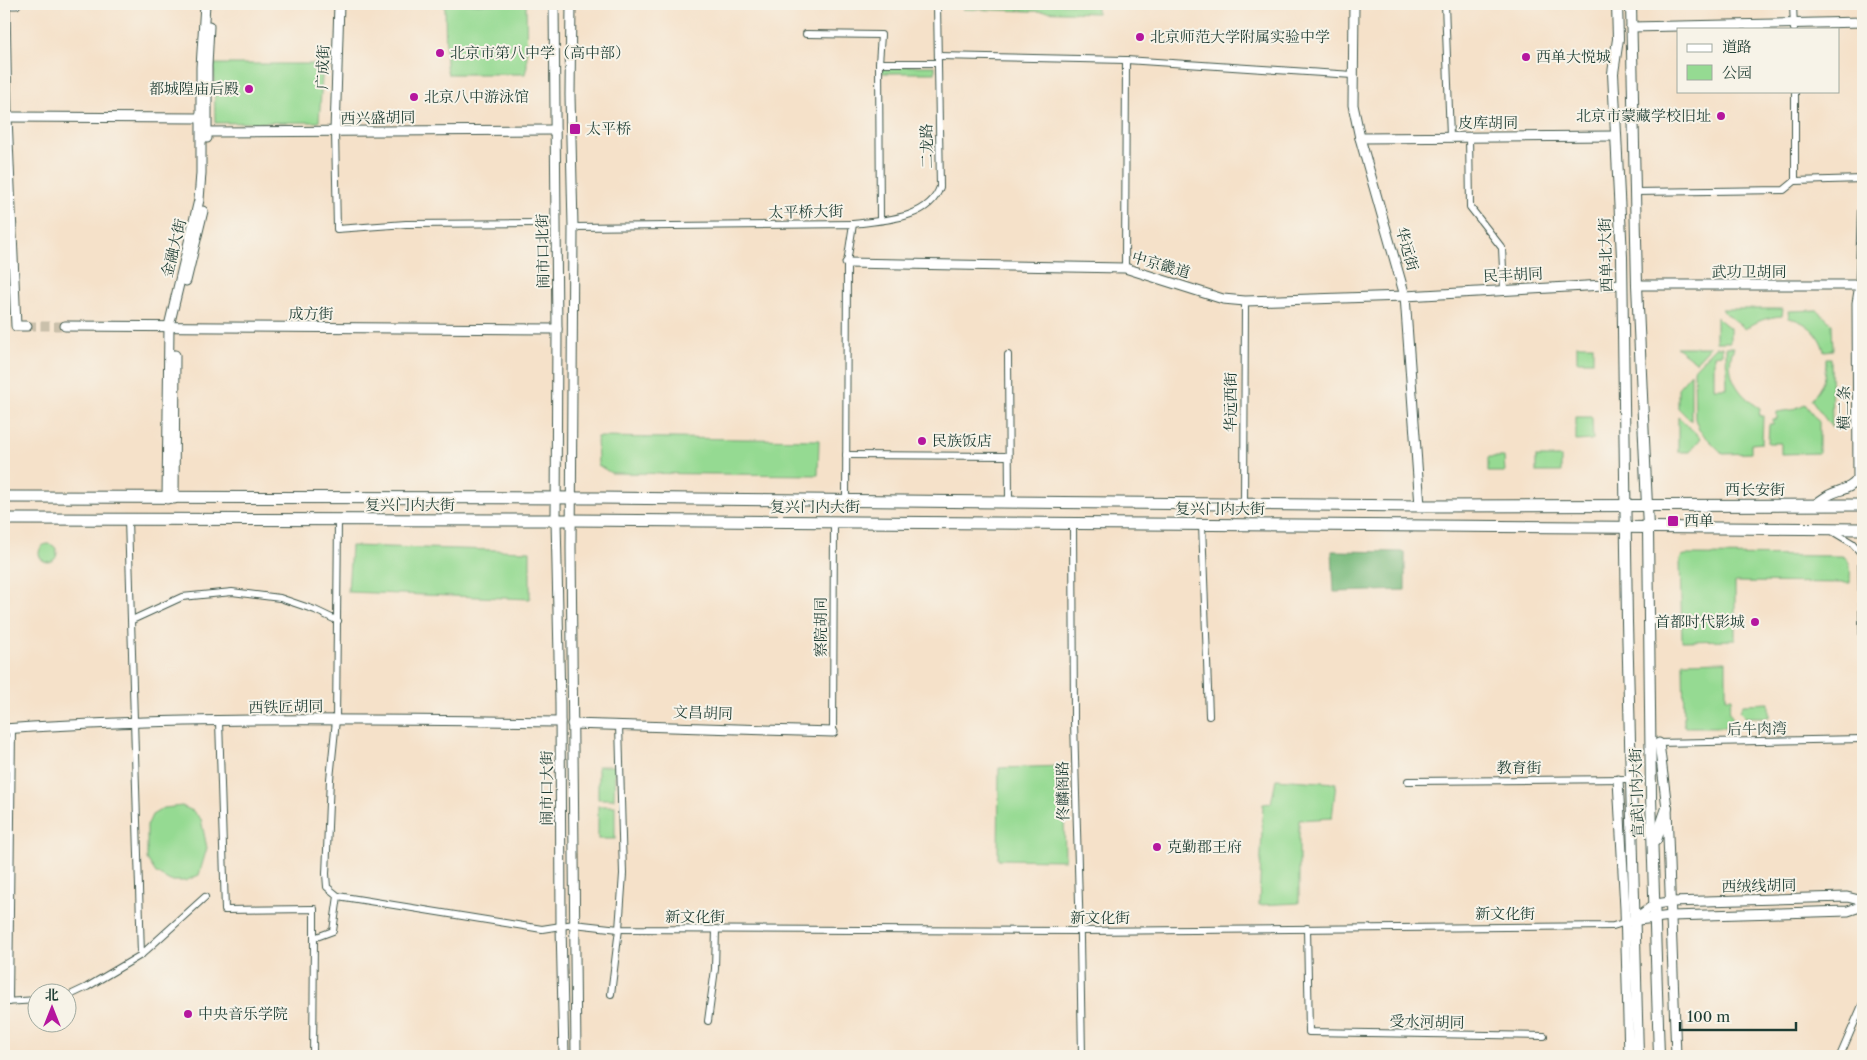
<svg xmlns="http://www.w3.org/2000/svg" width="1867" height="1060" viewBox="0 0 1867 1060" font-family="'Libre Caslon Text','Noto Serif SC',serif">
  <rect width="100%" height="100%" fill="#f7f3e8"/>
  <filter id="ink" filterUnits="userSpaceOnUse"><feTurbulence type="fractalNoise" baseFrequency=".02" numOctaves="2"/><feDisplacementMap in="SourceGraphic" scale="10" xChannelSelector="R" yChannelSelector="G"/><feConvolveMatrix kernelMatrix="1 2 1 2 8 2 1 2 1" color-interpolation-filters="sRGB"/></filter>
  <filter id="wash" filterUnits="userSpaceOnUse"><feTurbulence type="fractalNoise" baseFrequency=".0096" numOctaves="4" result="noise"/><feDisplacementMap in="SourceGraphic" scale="20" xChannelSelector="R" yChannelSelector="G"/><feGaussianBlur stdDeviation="1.12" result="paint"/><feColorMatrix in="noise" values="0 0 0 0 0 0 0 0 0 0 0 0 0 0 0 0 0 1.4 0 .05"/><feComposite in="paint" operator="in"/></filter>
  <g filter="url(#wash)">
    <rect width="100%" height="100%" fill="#f5e1c9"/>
    <g fill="#95da92" stroke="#5a8c63">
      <polygon points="445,4 526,4 527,66 525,74 448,74 446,66"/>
      <polygon points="963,4 1097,4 1097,13 963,9"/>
      <polygon points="214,64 323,64 319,122 215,123"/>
      <rect x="882" y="66" width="53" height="7"/>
      <path d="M1722,309h61l-1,7c-15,1 -25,5 -37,13l-20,-16z"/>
      <path d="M1817,310l15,14 1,26 -9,1c-4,-17 -18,-30 -35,-33l-1,-7z"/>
      <polygon points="1716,317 1730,328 1730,342 1716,342"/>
      <rect x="1577" y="345" width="16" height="16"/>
      <polygon points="1676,347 1710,347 1696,362"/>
      <path d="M1715,347h7v7l-8,1v33h13l-1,-41h8c-11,26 4,48 26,61l-1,8h4l-1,27 -11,1v9l-28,1 -24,-24 -4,-11 -1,-50z"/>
      <path d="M1826,358h5l1,70 -21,-29c12,-11 15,-25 15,-41z"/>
      <polygon points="1691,373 1691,421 1678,408 1678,388"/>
      <polygon points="1805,404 1819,422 1819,453 1781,454 1781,443 1768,443 1769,424 1773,424 1773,419 1777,419 1777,412 1792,410"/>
      <polygon points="1576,417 1592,417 1593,440 1576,441"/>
      <polygon points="1678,417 1701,438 1690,452 1678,452"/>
      <polygon points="597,437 819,440 818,475 611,473 598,465"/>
      <polygon points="1488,457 1504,457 1505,472 1488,472"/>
      <rect x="1536" y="457" width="25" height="15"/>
      <circle cx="48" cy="553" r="9"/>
      <polygon points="351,546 530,551 530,599 348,592"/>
      <path d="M1685,555l157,1c11,5 8,16 8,27l-115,-1v58l-53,1 -2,-81 2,-4z"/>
      <path d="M1726,661v37h6c-6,12 -1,23 11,29h-57l-2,-3 -1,-62z"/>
      <polygon points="1769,703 1769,717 1745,717 1740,711 1743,704"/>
      <polygon points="598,766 615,766 614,799 598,799"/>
      <polygon points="1063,766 1065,860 998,859 999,768"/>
      <polygon points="1276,779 1336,783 1332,818 1299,820 1299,903 1259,905 1263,804 1271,803"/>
      <polygon points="182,806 193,811 201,819 207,848 199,875 185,881 170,881 156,873 147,859 147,826 152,815 164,808"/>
      <rect x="598" y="806" width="17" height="33"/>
    </g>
    <polygon fill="#78ba7c" stroke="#4c7c58" points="1332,551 1405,552 1405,590 1334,592"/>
  </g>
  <g filter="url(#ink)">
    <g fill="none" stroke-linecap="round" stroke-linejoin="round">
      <polyline stroke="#cac0ab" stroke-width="9" stroke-dasharray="9 4.5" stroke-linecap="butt" points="27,326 65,326"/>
      <g stroke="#3f564a" stroke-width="8">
        <g id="street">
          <polyline points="1445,4 1450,137"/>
          <polyline points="1793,4 1794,29"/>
          <polyline points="806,34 881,35 879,63 880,220"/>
          <polyline points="938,56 1126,60 1353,75"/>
          <polyline points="879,63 938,63"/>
          <polyline points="1795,91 1795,181"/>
          <polyline points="335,132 337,229 406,224 539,223"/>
          <polyline points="1469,136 1470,207 1502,248 1504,289"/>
          <polyline points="1635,192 1784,190 1795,181 1863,179"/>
          <path d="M853,224c29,-4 76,-4 87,-37l-3,-183"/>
          <polyline points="573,227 853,224 847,263 846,500"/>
          <polyline points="1125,268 1126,60"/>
          <polyline points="1008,355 1009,501"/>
          <polyline points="846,455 1008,456"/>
          <polyline points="1244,504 1245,301"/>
          <polyline points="128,519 141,955"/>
          <polyline points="338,520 336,720 330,779 326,874 327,887 338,896 542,929 574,924 619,929 1080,931 1613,926 1626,922"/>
          <polyline points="1073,524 1074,721 1080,939 1082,1056"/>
          <polyline points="1202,524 1209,716"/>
          <polyline points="1832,531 1852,543 1861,553"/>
          <polyline points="1863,548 1861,553 1863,665"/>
          <polyline points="132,620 182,597 232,592 280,598 315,610 338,621"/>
          <polyline points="219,721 225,910 314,909 314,938 333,931 338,896"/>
          <polyline points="833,732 834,522"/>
          <polyline points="1657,743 1863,739"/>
          <polyline points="1408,781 1630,779"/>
          <polyline points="1307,928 1309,1032 1544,1036"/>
          <polyline points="611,994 619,929 623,874 619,724"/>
          <polyline points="68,996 87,987 141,955 205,897"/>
          <polyline points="4,1002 38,1000"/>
          <polyline points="9,1002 12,728"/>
          <polyline points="708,1021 715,969 716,929"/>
          <polyline points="313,1056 314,938"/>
          <polyline points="1840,1056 1863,1003"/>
        </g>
      </g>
      <g stroke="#3f564a" stroke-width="11">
        <g id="secondary">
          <polyline points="5,4 7,117 16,326 27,326"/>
          <polyline points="5,4 16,4"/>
          <polyline points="554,4 557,329 556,520 560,703 561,926 564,1056"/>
          <polyline points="571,4 570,95 573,227 571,548 576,1056"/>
          <polyline points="1354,4 1353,105 1360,138 1405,296 1420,506"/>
          <polyline points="1631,27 1863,22"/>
          <polyline points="7,117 201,118"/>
          <polyline points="203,132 555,130"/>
          <polyline points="335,132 339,4"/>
          <polyline points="207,138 207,66 209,26"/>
          <polyline points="1360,138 1616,136"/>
          <polyline points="847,263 1125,268 1223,299 1245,301 1405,296 1622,284"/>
          <polyline points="186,281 203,211"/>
          <polyline points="1637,285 1860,285"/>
          <polyline points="65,326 557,329"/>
          <polyline points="167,499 169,326 199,200 201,173 201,67 205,4"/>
          <polyline points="174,499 175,355"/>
          <path d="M1815,505c4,-4 9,-7 14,-10 11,-6 22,-5 29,-17l-1,-175 3,-18 3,-92"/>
          <polyline points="572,724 833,732"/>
          <path d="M4,729c185,-13 371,-9 556,-7"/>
          <polyline points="1659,743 1667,808 1676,1056"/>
          <polyline points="1618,780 1625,909 1629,1056"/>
          <polyline points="1635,919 1655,904 1670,902 1847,897 1863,901"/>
          <polyline points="1630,921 1671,916 1848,911 1863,906"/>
        </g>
      </g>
      <g stroke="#3f564a" stroke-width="12">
        <g id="primary">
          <polyline points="1617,4 1618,39 1613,73 1622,257 1627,622 1638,1056"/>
          <polyline points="1631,4 1637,285 1648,528 1651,797 1659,1056"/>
          <polyline points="1656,840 1667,808"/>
        </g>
      </g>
      <g stroke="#3f564a" stroke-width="13">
        <g id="highway">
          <polyline points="4,497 597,498 1420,506 1863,505"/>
          <polyline points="4,519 571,520 1863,529"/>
        </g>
      </g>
      <use href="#street" stroke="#fff" stroke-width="6"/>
      <use href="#secondary" stroke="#fff" stroke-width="9"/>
      <use href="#primary" stroke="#fff" stroke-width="10"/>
      <use href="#highway" stroke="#fff" stroke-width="11"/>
    </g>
  </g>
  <g fill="#b5179e" stroke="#f7f3e8" stroke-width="2">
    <circle cx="1140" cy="37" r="5"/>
    <circle cx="440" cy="53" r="5"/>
    <circle cx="1526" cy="57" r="5"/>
    <circle cx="249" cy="89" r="5"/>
    <circle cx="414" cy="97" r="5"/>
    <circle cx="1721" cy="116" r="5"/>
    <rect x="569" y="123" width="12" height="12" rx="2.5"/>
    <circle cx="922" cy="441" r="5"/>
    <rect x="1667" y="515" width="12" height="12" rx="2.5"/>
    <circle cx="1755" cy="622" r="5"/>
    <circle cx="1157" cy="847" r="5"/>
    <circle cx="188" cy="1014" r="5"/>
  </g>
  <g text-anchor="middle" stroke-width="4" stroke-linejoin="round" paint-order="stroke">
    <g font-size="15" fill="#1f3d34" stroke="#f7f3e8" text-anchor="start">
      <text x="1150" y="42">北京师范大学附属实验中学</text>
      <text x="450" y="58">北京市第八中学（高中部）</text>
      <text x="1536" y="62">西单大悦城</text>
      <text x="239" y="94" text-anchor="end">都城隍庙后殿</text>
      <text x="424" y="102">北京八中游泳馆</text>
      <text x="1711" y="121" text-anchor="end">北京市蒙藏学校旧址</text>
      <text x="586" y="134">太平桥</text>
      <text x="932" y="446">民族饭店</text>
      <text x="1684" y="526">西单</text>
      <text x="1745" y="627" text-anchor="end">首都时代影城</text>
      <text x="1167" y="852">克勤郡王府</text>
      <text x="198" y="1019">中央音乐学院</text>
    </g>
    <g font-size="15" fill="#1f3d34" stroke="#f7f3e8">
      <text transform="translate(323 67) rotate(-88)" y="5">广成街</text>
      <text transform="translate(378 118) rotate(-1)" y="5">西兴盛胡同</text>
      <text x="1488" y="128">皮库胡同</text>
      <text transform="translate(927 146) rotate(-91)" y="5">二龙路</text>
      <text transform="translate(806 212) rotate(-1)" y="5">太平桥大街</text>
      <text transform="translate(174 248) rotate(-76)" y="5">金融大街</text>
      <text transform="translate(1407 249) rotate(74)" y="5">华远街</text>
      <text transform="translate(543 251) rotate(-91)" y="5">闹市口北街</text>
      <text transform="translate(1606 255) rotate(-92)" y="5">西单北大街</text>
      <text transform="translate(1161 265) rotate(16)" y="5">中京畿道</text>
      <text x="1749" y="277">武功卫胡同</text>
      <text transform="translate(1513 275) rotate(-3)" y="5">民丰胡同</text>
      <text x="311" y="319">成方街</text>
      <text transform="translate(1231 402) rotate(-90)" y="5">华远西街</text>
      <text transform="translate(1844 408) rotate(-90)" y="5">横二条</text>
      <text x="1755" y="495">西长安街</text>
      <text x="410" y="510">复兴门内大街</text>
      <text x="815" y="512">复兴门内大街</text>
      <text x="1220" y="514">复兴门内大街</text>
      <text transform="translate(821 627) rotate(-90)" y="5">察院胡同</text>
      <text transform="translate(286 707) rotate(-1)" y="5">西铁匠胡同</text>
      <text transform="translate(703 713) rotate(2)" y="5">文昌胡同</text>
      <text transform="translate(1757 729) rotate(-1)" y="5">后牛肉湾</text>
      <text x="1519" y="773">教育街</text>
      <text transform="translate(547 788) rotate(-90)" y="5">闹市口大街</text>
      <text transform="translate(1063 791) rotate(-91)" y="5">佟麟阁路</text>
      <text transform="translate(1637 793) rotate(-92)" y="5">宣武门内大街</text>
      <text transform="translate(1759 886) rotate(-1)" y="5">西绒线胡同</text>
      <text x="1505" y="919">新文化街</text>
      <text x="695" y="922">新文化街</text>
      <text x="1100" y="923">新文化街</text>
      <text transform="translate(1427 1022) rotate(1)" y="5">受水河胡同</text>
    </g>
  </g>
  <rect width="1867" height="1060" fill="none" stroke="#f7f3e8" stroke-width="20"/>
  <rect x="1677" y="28" width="162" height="65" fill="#f7f3e8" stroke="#a1aaa0"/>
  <rect x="1687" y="44" width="25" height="8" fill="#ffffff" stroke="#a1aaa0"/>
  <text x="1722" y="52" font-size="15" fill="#1f3d34">道路</text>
  <rect x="1687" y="65" width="25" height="15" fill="#95da92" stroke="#a1aaa0"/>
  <text x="1722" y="78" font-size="15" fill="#1f3d34">公园</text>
  <g transform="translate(52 1008)"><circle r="24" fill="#f7f3e8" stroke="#a1aaa0"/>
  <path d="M0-4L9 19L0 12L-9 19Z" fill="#b5179e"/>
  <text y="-8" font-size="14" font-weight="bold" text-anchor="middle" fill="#1f3d34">北</text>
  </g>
  <path d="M1680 1022v8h116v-8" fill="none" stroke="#1f3d34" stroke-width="2.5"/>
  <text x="1687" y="1022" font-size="15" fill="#1f3d34" stroke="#f7f3e8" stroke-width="4" paint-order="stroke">100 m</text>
</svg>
